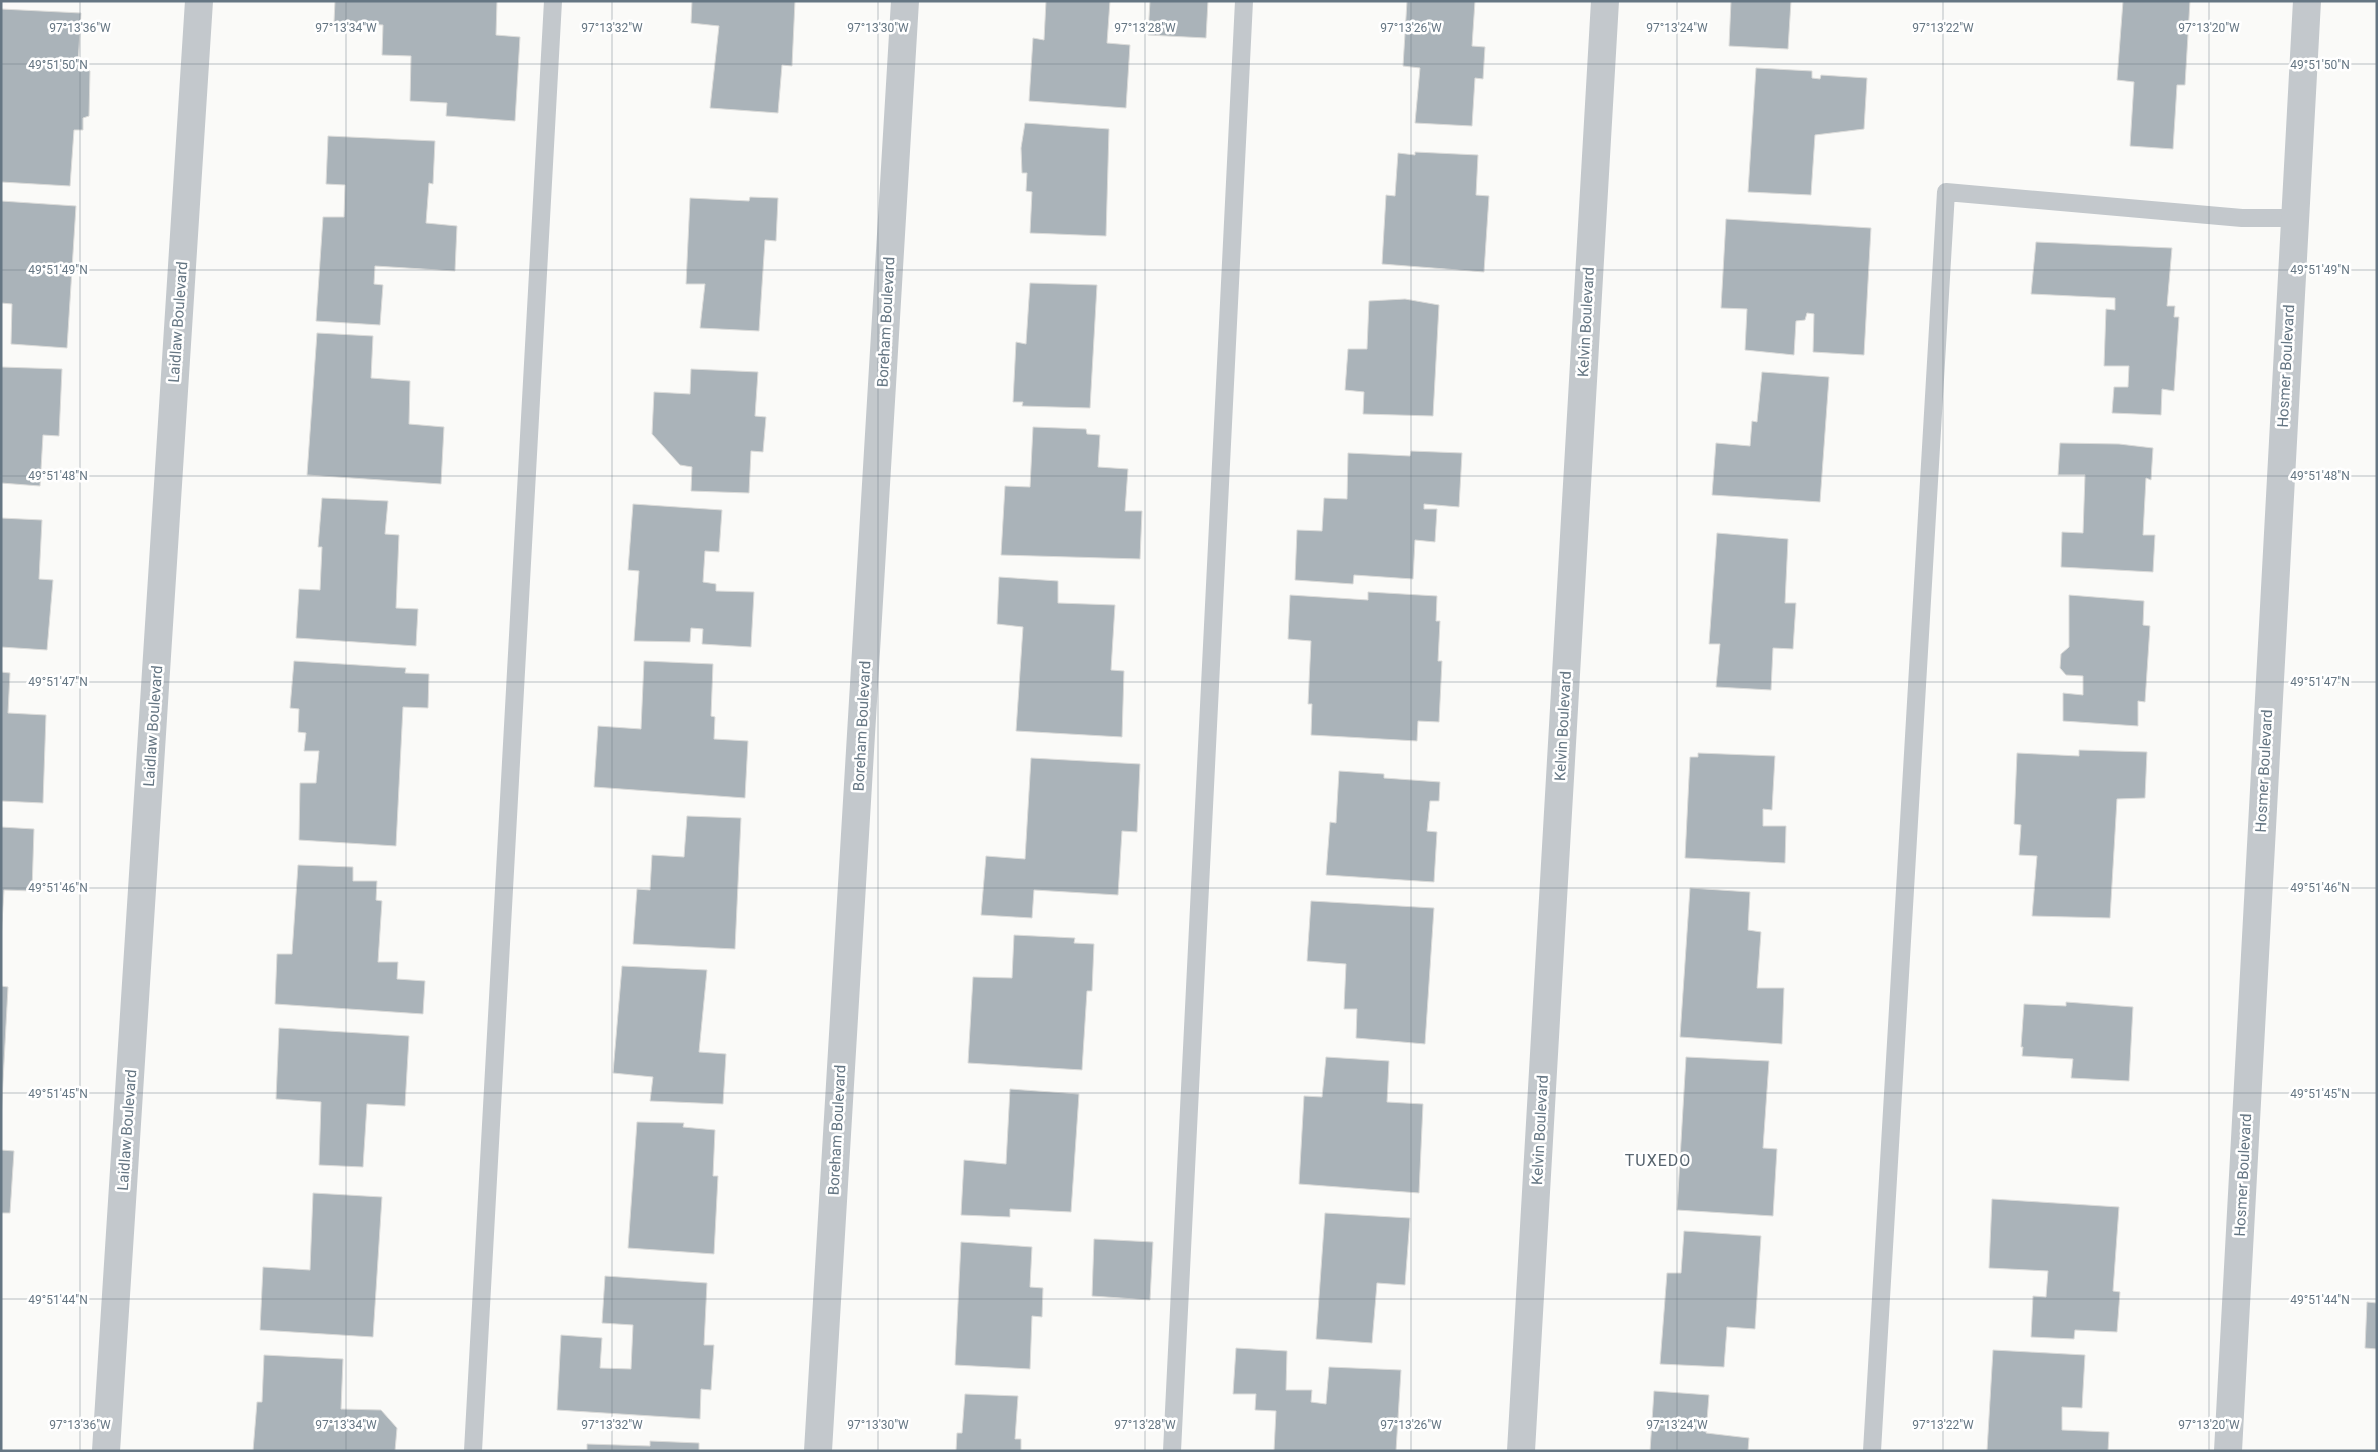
<svg xmlns="http://www.w3.org/2000/svg" width="2378" height="1452" viewBox="0 0 2378 1452" font-family="Roboto,sans-serif">
  <rect width="100%" height="100%" fill="#fafaf8"/>
  <g fill="#aab3b9" stroke="#dcdcda">
    <polygon points="335,1 497,1 496,35 520,37 515,121 446,116 447,103 410,101 411,56 382,55 383,25 334,22"/>
    <polygon points="692,1 795,1 792,66 782,65 778,113 710,108 719,26 691,23"/>
    <polygon points="1046,1 1110,1 1107,43 1130,45 1126,108 1029,101 1033,38 1044,40"/>
    <polygon points="1150,1 1208,1 1206,38 1148,35"/>
    <polygon points="1407,1 1475,1 1472,46 1485,47 1483,79 1475,78 1472,126 1415,123 1420,68 1403,66"/>
    <polygon points="1731,1 1791,1 1788,49 1729,46"/>
    <polygon points="2123,1 2190,1 2185,85 2177,85 2173,149 2130,146 2134,82 2117,80"/>
    <polygon points="1,9 81,13 78,65 86,66 86,70 90,71 89,116 83,118 83,130 74,130 70,186 1,182"/>
    <polygon points="1756,68 1812,71 1812,78 1820,79 1821,75 1867,78 1864,129 1815,135 1811,195 1748,192"/>
    <polygon points="1025,123 1109,129 1106,236 1030,233 1032,192 1026,191 1027,173 1022,173 1021,148"/>
    <polygon points="328,136 435,141 433,184 429,183 426,223 457,226 455,271 375,266 374,284 383,285 380,325 316,321 323,217 344,217 345,185 326,184"/>
    <polygon points="1415,152 1478,155 1476,195 1489,196 1484,272 1382,264 1386,195 1395,196 1398,153 1415,155"/>
    <polygon points="750,197 778,198 776,241 765,240 759,331 700,328 705,284 686,284 690,198 749,201"/>
    <polygon points="1,201 76,206 67,348 11,344 12,304 1,303"/>
    <polygon points="1726,219 1871,228 1864,355 1813,352 1814,314 1807,313 1805,320 1796,321 1794,355 1745,350 1747,309 1721,308"/>
    <polygon points="2036,242 2172,248 2167,306 2175,306 2174,317 2179,317 2174,391 2162,389 2161,415 2112,413 2114,387 2128,387 2129,366 2104,366 2106,309 2115,310 2115,298 2031,294"/>
    <polygon points="1030,283 1097,285 1090,408 1022,406 1023,402 1013,402 1016,342 1026,344"/>
    <polygon points="1405,299 1439,305 1433,416 1363,414 1364,392 1345,390 1348,349 1367,349 1369,301"/>
    <polygon points="317,333 373,336 371,378 410,381 409,424 444,427 441,484 307,475"/>
    <polygon points="1,367 62,369 59,436 43,435 40,486 1,483"/>
    <polygon points="691,369 758,372 755,416 766,417 763,452 751,451 749,493 691,491 692,467 680,465 652,434 654,392 690,394"/>
    <polygon points="1762,372 1829,377 1820,502 1712,495 1716,443 1750,446 1752,421 1757,422"/>
    <polygon points="1033,427 1086,429 1087,434 1100,435 1098,467 1128,469 1125,511 1142,511 1140,559 1001,555 1005,486 1030,487"/>
    <polygon points="2060,443 2119,444 2153,448 2151,480 2146,478 2143,535 2155,535 2153,572 2061,567 2062,532 2083,533 2085,475 2058,475"/>
    <polygon points="1411,451 1462,453 1459,507 1424,504 1424,509 1437,509 1435,542 1415,540 1413,579 1354,575 1353,584 1295,580 1297,530 1322,531 1324,498 1347,499 1348,453 1410,456"/>
    <polygon points="322,498 388,501 385,534 399,535 396,608 418,609 416,646 296,638 299,589 320,590 322,547 318,547"/>
    <polygon points="633,504 722,510 719,552 705,551 703,582 716,584 716,591 754,592 751,647 702,644 703,629 691,628 690,642 634,641 639,571 628,570"/>
    <polygon points="1,518 42,520 39,579 53,580 47,650 1,647"/>
    <polygon points="1717,533 1788,539 1785,603 1796,603 1793,649 1773,648 1771,690 1716,687 1720,644 1709,644"/>
    <polygon points="999,577 1058,581 1058,603 1115,605 1111,670 1124,671 1122,737 1016,731 1023,627 997,624"/>
    <polygon points="1368,592 1437,596 1436,621 1440,621 1438,661 1442,661 1439,722 1418,721 1417,741 1311,735 1312,704 1308,704 1311,641 1288,639 1290,595 1368,600"/>
    <polygon points="2069,595 2144,601 2143,625 2150,626 2145,702 2138,701 2138,726 2063,721 2063,693 2083,695 2083,676 2066,675 2060,668 2061,654 2069,647"/>
    <polygon points="294,661 406,668 405,673 429,674 428,708 403,707 396,846 299,840 300,783 316,783 319,751 304,751 306,733 298,732 299,709 290,708"/>
    <polygon points="644,661 713,664 711,716 715,717 714,739 748,741 745,798 594,787 598,726 641,729"/>
    <polygon points="1,672 10,673 8,713 46,715 43,803 1,801"/>
    <polygon points="2079,750 2147,752 2145,798 2117,799 2110,918 2032,916 2037,856 2019,855 2021,825 2014,824 2017,753 2079,756"/>
    <polygon points="1698,753 1775,756 1772,810 1763,809 1763,826 1786,826 1785,863 1685,858 1690,757 1698,757"/>
    <polygon points="1031,758 1140,764 1137,832 1122,831 1118,895 1034,890 1032,918 981,915 986,856 1025,859"/>
    <polygon points="1339,771 1384,774 1384,778 1440,782 1439,801 1430,801 1427,831 1437,832 1434,882 1326,875 1330,822 1336,823"/>
    <polygon points="687,816 741,818 735,949 633,944 637,889 650,890 652,855 684,857"/>
    <polygon points="1,827 34,829 32,891 4,890 1,939"/>
    <polygon points="298,865 353,867 353,881 377,881 376,900 382,901 378,962 398,962 397,979 425,981 423,1014 275,1004 277,954 292,954"/>
    <polygon points="1690,888 1750,892 1748,930 1761,932 1757,988 1784,988 1782,1044 1680,1037"/>
    <polygon points="1311,901 1434,908 1425,1044 1356,1038 1357,1009 1344,1009 1346,964 1307,961"/>
    <polygon points="1014,935 1075,938 1074,943 1094,944 1092,991 1087,991 1082,1070 968,1063 973,977 1012,978"/>
    <polygon points="622,966 707,970 699,1052 726,1054 723,1104 650,1101 653,1077 613,1073"/>
    <polygon points="1,986 8,987 1,1120"/>
    <polygon points="2066,1002 2133,1007 2129,1081 2071,1078 2073,1059 2022,1056 2023,1047 2021,1047 2024,1004 2066,1006"/>
    <polygon points="279,1028 409,1036 405,1106 367,1104 363,1167 319,1165 321,1102 276,1099"/>
    <polygon points="1326,1057 1389,1061 1387,1102 1423,1104 1419,1193 1299,1184 1304,1096 1322,1097"/>
    <polygon points="1686,1057 1769,1061 1763,1148 1777,1149 1773,1216 1677,1210"/>
    <polygon points="1010,1089 1079,1094 1071,1212 1010,1209 1010,1217 961,1215 964,1160 1006,1164"/>
    <polygon points="637,1122 684,1123 683,1127 715,1130 713,1176 718,1176 714,1254 628,1248"/>
    <polygon points="1,1150 14,1151 10,1213 1,1213"/>
    <polygon points="313,1193 382,1197 373,1337 260,1330 263,1267 310,1270"/>
    <polygon points="1992,1199 2119,1207 2113,1291 2120,1292 2117,1332 2075,1330 2074,1339 2031,1337 2033,1296 2046,1297 2048,1271 1989,1268"/>
    <polygon points="1325,1213 1410,1218 1405,1285 1377,1283 1372,1343 1316,1339"/>
    <polygon points="1684,1231 1761,1236 1755,1329 1727,1327 1724,1367 1660,1364 1667,1273 1681,1273"/>
    <polygon points="1094,1239 1153,1242 1150,1300 1092,1296"/>
    <polygon points="961,1242 1032,1247 1030,1287 1043,1288 1042,1317 1032,1316 1030,1369 955,1365"/>
    <polygon points="605,1276 707,1283 704,1345 714,1345 711,1390 701,1389 700,1419 557,1410 561,1335 602,1338 600,1368 631,1369 633,1325 602,1323"/>
    <polygon points="2367,1302 2377,1303 2377,1349 2365,1348"/>
    <polygon points="1236,1348 1287,1351 1286,1390 1312,1390 1311,1402 1326,1404 1329,1367 1401,1370 1396,1451 1274,1451 1276,1411 1255,1410 1256,1394 1233,1394"/>
    <polygon points="1993,1350 2085,1355 2082,1408 2062,1407 2062,1430 2109,1432 2108,1451 1987,1451"/>
    <polygon points="264,1355 343,1359 341,1409 381,1410 397,1428 395,1451 253,1451 257,1402 262,1402"/>
    <polygon points="1654,1391 1709,1395 1706,1433 1749,1438 1748,1451 1650,1451"/>
    <polygon points="965,1394 1018,1396 1015,1439 1021,1439 1021,1451 956,1451 957,1433 962,1433"/>
    <polygon points="650,1441 699,1443 699,1451 587,1451 587,1444 650,1446"/>
  </g>
  <g fill="none" stroke-linecap="round" stroke-linejoin="round">
    <g stroke="#c3c8cc" stroke-width="18">
      <polyline points="473,1451 553,1"/>
      <polyline points="1172,1451 1244,1"/>
      <polyline points="1872,1451 1946,192 2242,218 2294,218"/>
    </g>
    <g stroke="#c3c8cc" stroke-width="28">
      <polyline points="106,1451 199,1"/>
      <polyline points="818,1451 905,1"/>
      <polyline points="1521,1451 1605,1"/>
      <polyline points="2228,1451 2307,1"/>
    </g>
  </g>
  <path fill="none" stroke="#657683" stroke-width="1" stroke-opacity="0.45" d="M80,1v1450M346,1v1450M612,1v1450M878,1v1450M1145,1v1450M1411,1v1450M1677,1v1450M1943,1v1450M2209,1v1450M1,64h2376M1,270h2376M1,476h2376M1,682h2376M1,888h2376M1,1093h2376M1,1299h2376"/>
  <g text-anchor="middle" stroke-width="5" stroke-linejoin="round" paint-order="stroke">
    <g font-size="15" fill="#657683" stroke="#fff">
      <text transform="translate(178 322) rotate(-86)" y="5">Laidlaw Boulevard</text>
      <text transform="translate(886 322) rotate(-87)" y="5">Boreham Boulevard</text>
      <text transform="translate(1586 322) rotate(-87)" y="5">Kelvin Boulevard</text>
      <text transform="translate(2286 366) rotate(-87)" y="5">Hosmer Boulevard</text>
      <text transform="translate(153 726) rotate(-86)" y="5">Laidlaw Boulevard</text>
      <text transform="translate(862 726) rotate(-87)" y="5">Boreham Boulevard</text>
      <text transform="translate(1563 726) rotate(-87)" y="5">Kelvin Boulevard</text>
      <text transform="translate(2264 771) rotate(-87)" y="5">Hosmer Boulevard</text>
      <text transform="translate(127 1130) rotate(-86)" y="5">Laidlaw Boulevard</text>
      <text transform="translate(837 1130) rotate(-87)" y="5">Boreham Boulevard</text>
      <text transform="translate(1540 1130) rotate(-87)" y="5">Kelvin Boulevard</text>
      <text transform="translate(2243 1175) rotate(-87)" y="5">Hosmer Boulevard</text>
    </g>
    <g font-size="16" letter-spacing="1" fill="#57646e" stroke="#fff">
      <text x="1658" y="1166">TUXEDO</text>
    </g>
  </g>
  <g font-size="12" text-anchor="middle" fill="#657683" stroke="#fff" stroke-width="5" stroke-linejoin="round" paint-order="stroke">
    <text x="80" y="32">97°13'36"W</text>
    <text x="346" y="32">97°13'34"W</text>
    <text x="612" y="32">97°13'32"W</text>
    <text x="878" y="32">97°13'30"W</text>
    <text x="1145" y="32">97°13'28"W</text>
    <text x="1411" y="32">97°13'26"W</text>
    <text x="1677" y="32">97°13'24"W</text>
    <text x="1943" y="32">97°13'22"W</text>
    <text x="2209" y="32">97°13'20"W</text>
    <text x="58" y="69">49°51'50"N</text>
    <text x="2320" y="69">49°51'50"N</text>
    <text x="58" y="274">49°51'49"N</text>
    <text x="2320" y="274">49°51'49"N</text>
    <text x="58" y="480">49°51'48"N</text>
    <text x="2320" y="480">49°51'48"N</text>
    <text x="58" y="686">49°51'47"N</text>
    <text x="2320" y="686">49°51'47"N</text>
    <text x="58" y="892">49°51'46"N</text>
    <text x="2320" y="892">49°51'46"N</text>
    <text x="58" y="1098">49°51'45"N</text>
    <text x="2320" y="1098">49°51'45"N</text>
    <text x="58" y="1304">49°51'44"N</text>
    <text x="2320" y="1304">49°51'44"N</text>
    <text x="80" y="1429">97°13'36"W</text>
    <text x="346" y="1429">97°13'34"W</text>
    <text x="612" y="1429">97°13'32"W</text>
    <text x="878" y="1429">97°13'30"W</text>
    <text x="1145" y="1429">97°13'28"W</text>
    <text x="1411" y="1429">97°13'26"W</text>
    <text x="1677" y="1429">97°13'24"W</text>
    <text x="1943" y="1429">97°13'22"W</text>
    <text x="2209" y="1429">97°13'20"W</text>
  </g>
  <rect width="2378" height="1452" fill="none" stroke="#657683" stroke-width="5"/>
</svg>
